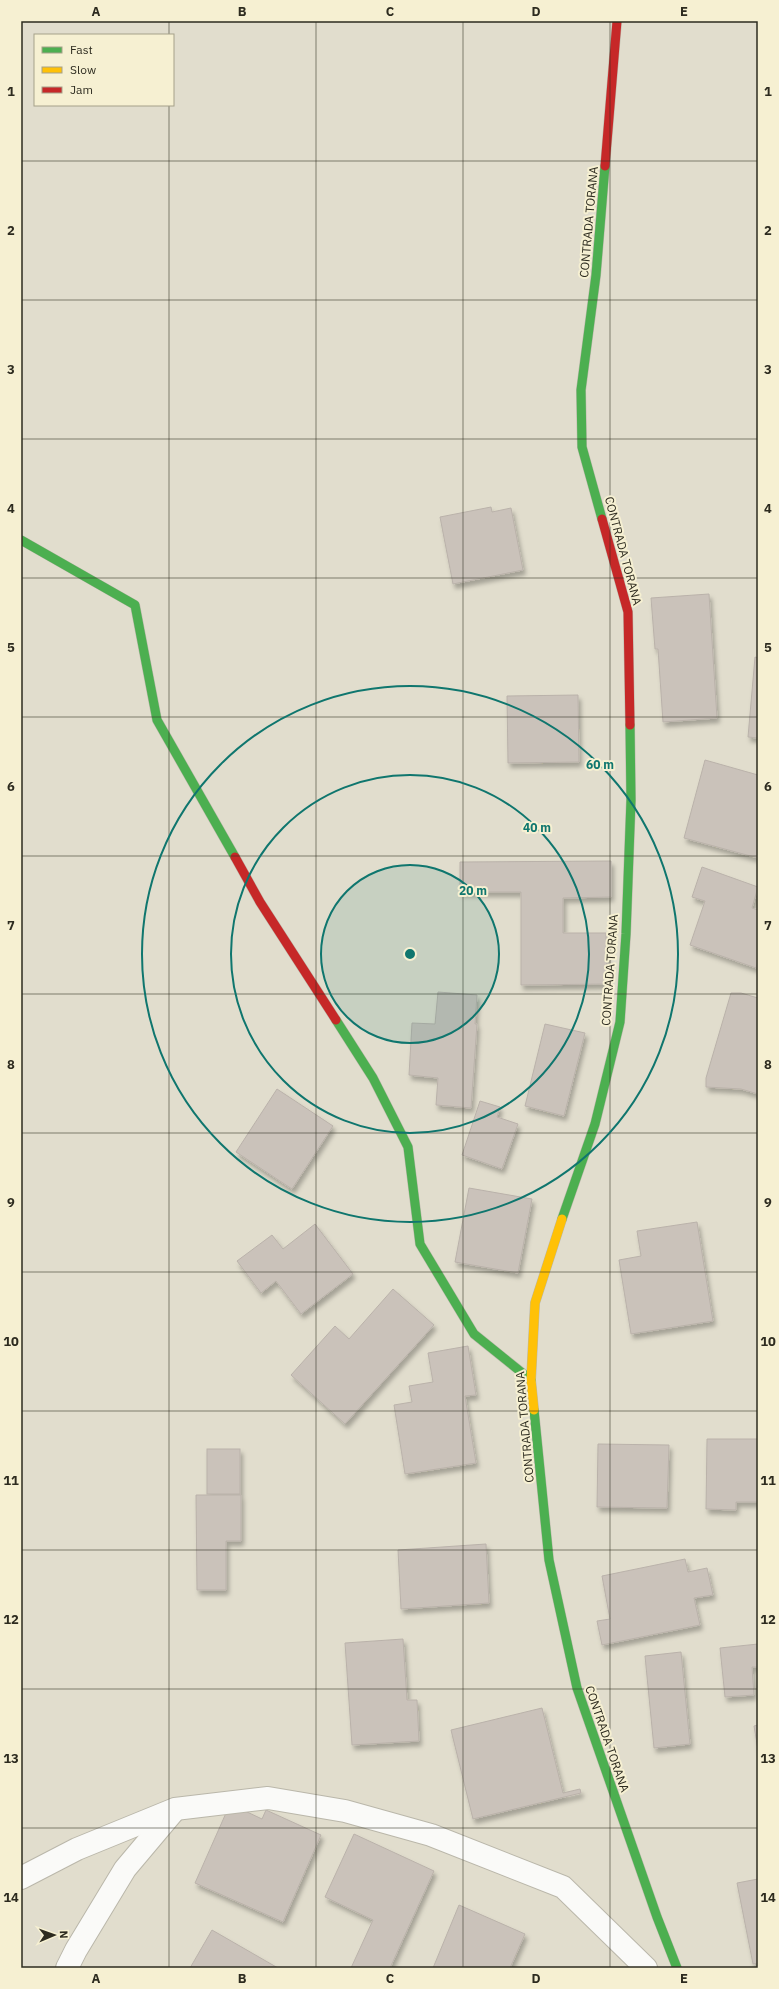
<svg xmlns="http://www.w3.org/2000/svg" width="779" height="1989" viewBox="0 0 779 1989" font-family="'IBM Plex Sans',sans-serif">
  <defs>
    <filter id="shadow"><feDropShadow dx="2.5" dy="4.5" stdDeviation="2" flood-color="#0004"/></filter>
  </defs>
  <rect width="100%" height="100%" fill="#e1ddcd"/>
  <g fill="#cac2ba" stroke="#bab2aa" filter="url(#shadow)">
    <polygon points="491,507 492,512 511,508 523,570 453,584 440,517"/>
    <polygon points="709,594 717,718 663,722 658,649 655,649 651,598"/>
    <polygon points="755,657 758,658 758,738 748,737"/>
    <polygon points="578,695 579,762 508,763 507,696"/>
    <polygon points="705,760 758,775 758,858 684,838"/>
    <polygon points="611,861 611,897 563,898 563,933 606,933 607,984 521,985 521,892 460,892 460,862"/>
    <polygon points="702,867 758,887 752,908 758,910 758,961 756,968 690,945 705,901 692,897"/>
    <polygon points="438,992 477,995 475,1024 477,1024 471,1108 436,1105 438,1078 409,1075 412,1023 435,1024"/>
    <polygon points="731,993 741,993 758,998 758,1094 741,1089 706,1087 706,1078"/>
    <polygon points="545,1024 585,1033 564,1116 525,1106"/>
    <polygon points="277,1089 333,1126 292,1189 236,1152"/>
    <polygon points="480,1101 500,1107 497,1117 518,1124 502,1169 462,1155"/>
    <polygon points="469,1188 532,1199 518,1273 455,1262"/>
    <polygon points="697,1222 713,1321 631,1334 619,1260 641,1256 637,1231"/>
    <polygon points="315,1224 353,1274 301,1314 276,1281 261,1293 237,1261 272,1235 283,1249"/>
    <polygon points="393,1289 434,1325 345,1424 291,1375 335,1326 349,1339"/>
    <polygon points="468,1346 476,1395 465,1396 476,1463 405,1474 394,1405 412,1402 409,1386 433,1382 428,1353"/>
    <polygon points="707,1439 758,1439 758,1502 736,1502 736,1510 706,1509"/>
    <polygon points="598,1444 669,1445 667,1508 597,1507"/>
    <rect x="207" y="1449" width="33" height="45"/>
    <polygon points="196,1495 241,1495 241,1541 226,1541 226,1590 197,1590"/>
    <polygon points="486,1544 489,1603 401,1609 398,1550"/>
    <polygon points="685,1559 688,1572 707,1568 713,1595 694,1598 700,1625 602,1645 597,1621 610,1619 602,1576"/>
    <polygon points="403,1639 407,1700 417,1700 419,1741 352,1745 345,1643"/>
    <polygon points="758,1644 758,1667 752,1667 754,1695 725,1697 720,1648"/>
    <polygon points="681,1652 690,1744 654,1748 645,1656"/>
    <polygon points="542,1708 563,1793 580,1789 581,1793 473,1819 451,1730"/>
    <polygon points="758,1725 758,1750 754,1726"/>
    <polygon points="230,1804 262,1819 266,1810 321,1835 283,1922 195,1883"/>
    <polygon points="354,1834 434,1871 390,1968 351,1968 373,1920 325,1897"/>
    <polygon points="758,1879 758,1963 753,1964 737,1883"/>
    <polygon points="459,1905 525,1934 510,1968 433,1968"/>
    <polygon points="212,1930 278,1968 190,1968"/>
  </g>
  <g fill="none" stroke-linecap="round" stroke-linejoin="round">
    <g stroke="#bab7aa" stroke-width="24">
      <g id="street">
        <polyline points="21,1878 77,1849 175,1809 268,1798 345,1811 431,1835 563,1887 646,1968"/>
        <polyline points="67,1968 76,1950 125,1869 173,1812"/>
      </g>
    </g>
    <g stroke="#bab7aa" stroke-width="10">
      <g id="fast">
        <polyline points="602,519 582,447 581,390 596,275 605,166"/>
        <polyline points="21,540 135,605 157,720 235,857"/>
        <polyline points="336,1020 373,1078 408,1147 420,1244 474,1334 531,1380"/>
        <polyline points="562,1219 595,1124 620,1022 626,934 631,800 630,725"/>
        <polyline points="534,1410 549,1560 577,1688 657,1917 677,1968"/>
      </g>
    </g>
    <g stroke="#bab7aa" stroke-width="10">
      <polyline id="slow" points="534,1410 531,1380 535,1303 562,1219"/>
    </g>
    <g stroke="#bab7aa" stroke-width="10">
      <g id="jam">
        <polyline points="605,166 617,21"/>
        <polyline points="602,519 628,612 630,725"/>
        <polyline points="235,857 260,902 336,1020"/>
      </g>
    </g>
    <use href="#street" stroke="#fafaf8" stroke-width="22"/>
    <use href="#fast" stroke="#4caf50" stroke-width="9"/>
    <use href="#slow" stroke="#ffc107" stroke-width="9"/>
    <use href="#jam" stroke="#c62828" stroke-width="9"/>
  </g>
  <path fill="none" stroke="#2d2b1f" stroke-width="1" stroke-opacity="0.55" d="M169,21v14M316,21v1947M463,21v1947M610,21v1947M169,105v1863M21,161h737M21,300h737M21,439h737M21,578h737M21,717h737M21,856h737M21,994h737M21,1133h737M21,1272h737M21,1411h737M21,1550h737M21,1689h737M21,1828h737"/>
  <circle cx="410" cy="954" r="89" fill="#0f766e" fill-opacity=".12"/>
  <g fill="none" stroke="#0f766e" stroke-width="2">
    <circle cx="410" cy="954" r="89"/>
    <circle cx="410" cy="954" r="179"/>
    <circle cx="410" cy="954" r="268"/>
  </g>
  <g text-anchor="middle" stroke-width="4" stroke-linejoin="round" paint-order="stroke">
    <g font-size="12" fill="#2d2b1f" stroke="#f6f0d2">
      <text transform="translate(589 222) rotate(-85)" y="4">CONTRADA TORANA</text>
      <text transform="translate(623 551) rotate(75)" y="4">CONTRADA TORANA</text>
      <text transform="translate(610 970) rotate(-86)" y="4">CONTRADA TORANA</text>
      <text transform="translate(525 1427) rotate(-95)" y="4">CONTRADA TORANA</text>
      <text transform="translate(607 1739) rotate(71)" y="4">CONTRADA TORANA</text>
    </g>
  </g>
  <circle cx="410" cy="954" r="6" fill="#0f766e" stroke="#f6f0d2" stroke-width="2"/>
  <g font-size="12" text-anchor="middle" font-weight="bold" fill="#0f766e" stroke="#f6f0d2" stroke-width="4" stroke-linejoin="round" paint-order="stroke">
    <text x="600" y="769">60 m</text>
    <text x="537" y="832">40 m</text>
    <text x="473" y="895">20 m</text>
  </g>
  <rect width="779" height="1989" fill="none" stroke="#f6f0d2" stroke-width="44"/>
  <rect x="34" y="34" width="140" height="72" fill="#f6f0d2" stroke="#a6a18a"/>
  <rect x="42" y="47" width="20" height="6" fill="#4caf50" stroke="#a6a18a"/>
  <text x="70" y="54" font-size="12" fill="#2d2b1f">Fast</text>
  <rect x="42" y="67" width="20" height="6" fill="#ffc107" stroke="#a6a18a"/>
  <text x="70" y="74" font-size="12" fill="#2d2b1f">Slow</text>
  <rect x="42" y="87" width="20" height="6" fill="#c62828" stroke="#a6a18a"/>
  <text x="70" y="94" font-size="12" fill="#2d2b1f">Jam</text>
  <g transform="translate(54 1935) rotate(88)" stroke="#f6f0d2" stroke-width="3" paint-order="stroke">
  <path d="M0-3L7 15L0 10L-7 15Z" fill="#2d2b1f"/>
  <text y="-6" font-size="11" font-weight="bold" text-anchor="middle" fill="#2d2b1f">N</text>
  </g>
  <rect x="22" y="22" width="735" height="1945" fill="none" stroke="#2d2b1f" stroke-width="1.5"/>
  <g font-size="13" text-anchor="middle" font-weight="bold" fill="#2d2b1f">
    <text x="96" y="16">A</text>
    <text x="242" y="16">B</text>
    <text x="390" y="16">C</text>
    <text x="536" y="16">D</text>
    <text x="684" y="16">E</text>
    <text x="11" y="96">1</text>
    <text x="768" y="96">1</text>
    <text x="11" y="235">2</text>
    <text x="768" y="235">2</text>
    <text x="11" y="374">3</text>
    <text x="768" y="374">3</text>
    <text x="11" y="513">4</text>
    <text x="768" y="513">4</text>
    <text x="11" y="652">5</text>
    <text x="768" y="652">5</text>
    <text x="11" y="791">6</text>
    <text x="768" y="791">6</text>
    <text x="11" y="930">7</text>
    <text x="768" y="930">7</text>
    <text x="11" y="1069">8</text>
    <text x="768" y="1069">8</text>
    <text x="11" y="1207">9</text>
    <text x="768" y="1207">9</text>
    <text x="11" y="1346">10</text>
    <text x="768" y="1346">10</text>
    <text x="11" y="1485">11</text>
    <text x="768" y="1485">11</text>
    <text x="11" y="1624">12</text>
    <text x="768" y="1624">12</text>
    <text x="11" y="1763">13</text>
    <text x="768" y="1763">13</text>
    <text x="11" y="1902">14</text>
    <text x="768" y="1902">14</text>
    <text x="96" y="1983">A</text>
    <text x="242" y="1983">B</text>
    <text x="390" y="1983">C</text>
    <text x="536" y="1983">D</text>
    <text x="684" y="1983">E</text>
  </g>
</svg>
